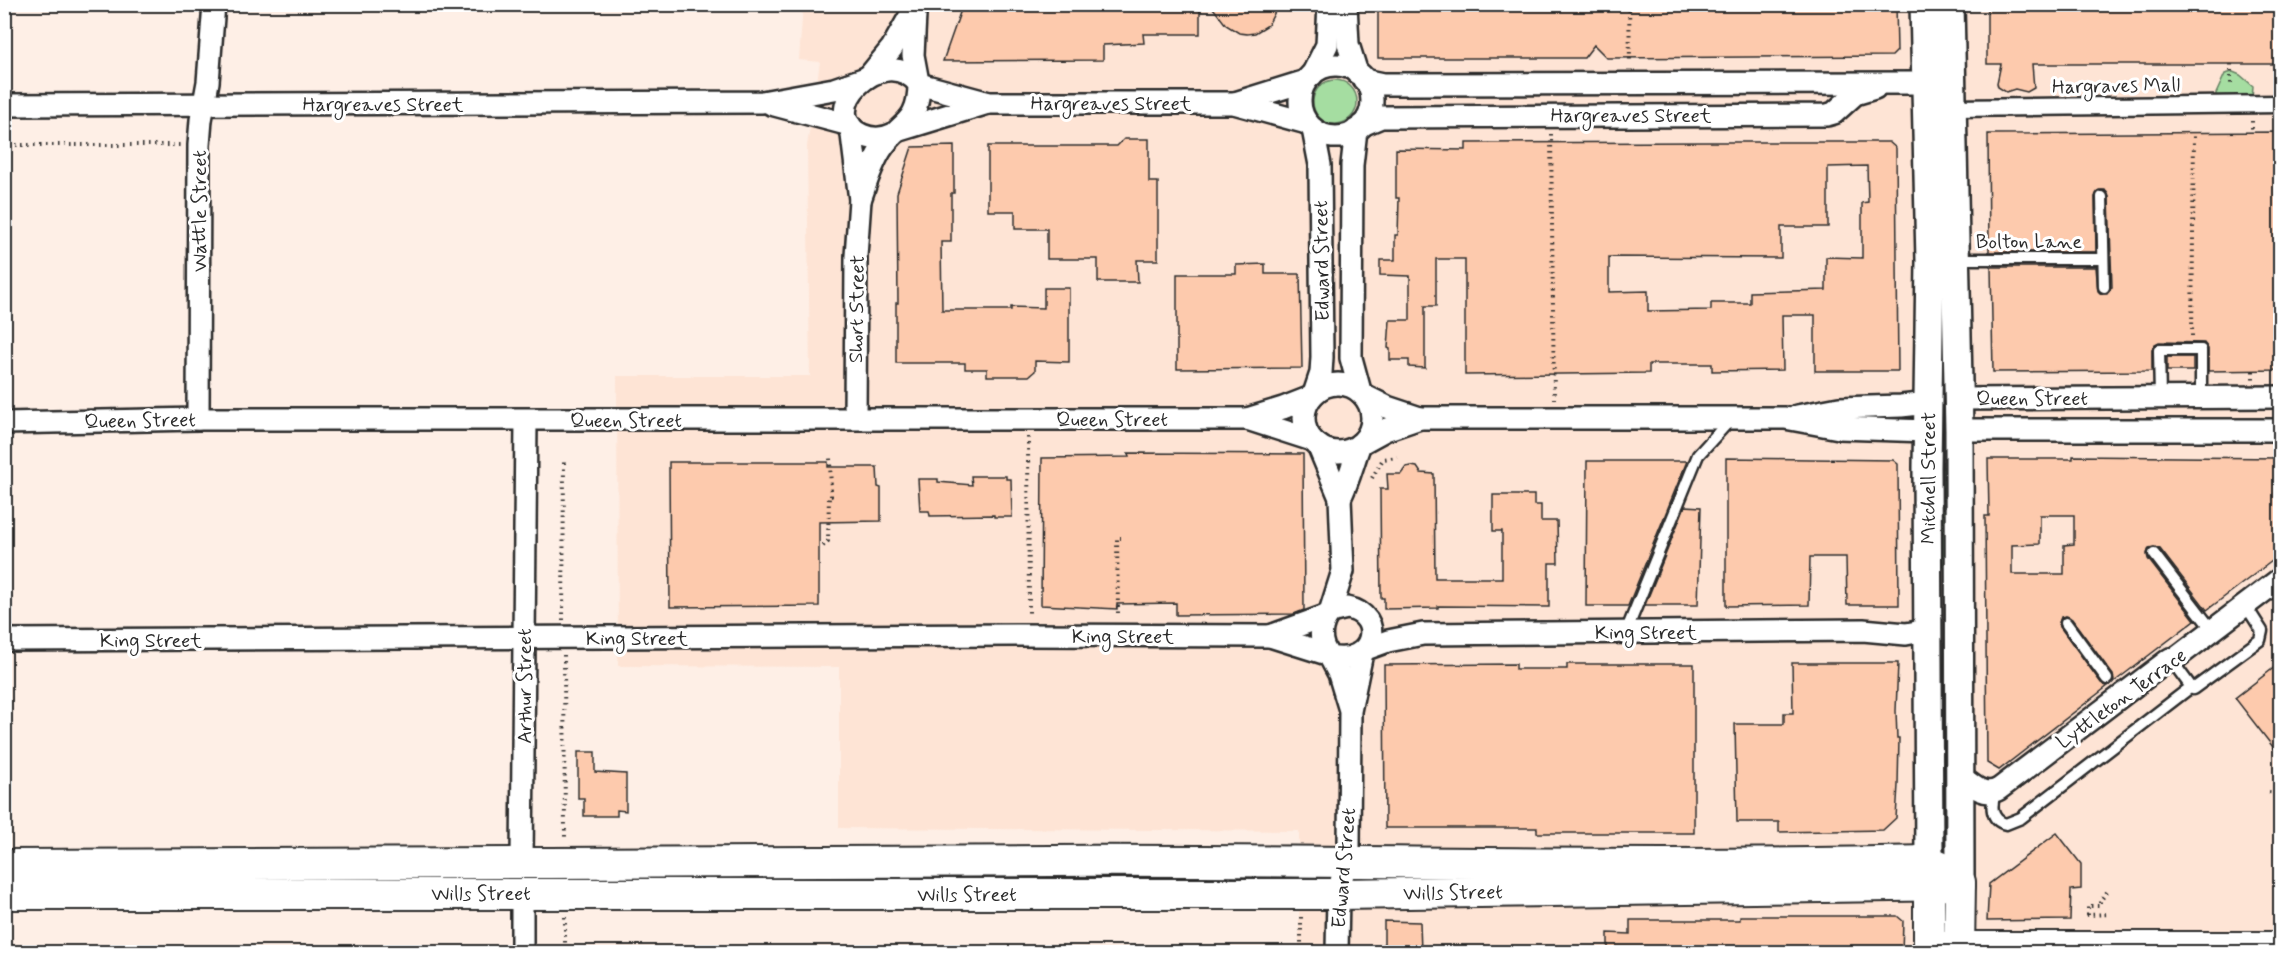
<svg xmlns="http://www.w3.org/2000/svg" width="2285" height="957" viewBox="0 0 2285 957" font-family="Mynerve,sans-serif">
  <rect width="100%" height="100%" fill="#feefe6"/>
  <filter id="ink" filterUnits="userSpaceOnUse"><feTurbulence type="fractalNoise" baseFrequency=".0167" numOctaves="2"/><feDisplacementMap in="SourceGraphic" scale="12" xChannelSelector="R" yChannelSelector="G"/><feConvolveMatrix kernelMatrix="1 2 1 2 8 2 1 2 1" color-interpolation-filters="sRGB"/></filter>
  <g filter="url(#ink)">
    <polygon fill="#fee4d5" points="803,5 2280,5 2280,952 1299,952 1299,831 839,828 839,667 618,666 617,376 810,376 807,146 820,62 799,60"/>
    <g fill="#a5dda1" stroke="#688466" stroke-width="1.5">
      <polygon points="2233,72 2240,75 2253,86 2252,98 2224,103 2215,96 2225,74"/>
      <circle cx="1335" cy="102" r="22"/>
      <polygon points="1943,467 1948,467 1948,543 1941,577 1938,524 1943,506"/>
    </g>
    <g fill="#fdcaad" stroke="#2b2b2b" stroke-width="1.5" fill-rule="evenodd">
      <polygon points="963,4 1200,4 1200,34 1143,34 1144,43 1103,45 1103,60 943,61"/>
      <polygon points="1210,4 1279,4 1268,25 1255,33 1247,34 1239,33 1226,25"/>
      <polygon points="1378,4 1896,4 1897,51 1892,56 1607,58 1594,45 1584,58 1378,58"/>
      <polygon points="1987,4 2280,4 2280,64 2032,64 2034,88 2027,92 2015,89 2006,92 1998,87 1997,83 2001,64 1987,64"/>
      <polygon points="2280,132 2280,370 2208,371 2208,349 2204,343 2159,342 2155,344 2152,350 2152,371 1993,372 1991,267 2096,267 2098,291 2101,294 2107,294 2112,287 2109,197 2105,190 2099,190 2095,197 2096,252 1989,252 1988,134"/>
      <polygon points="1124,139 1149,139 1149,182 1158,182 1158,260 1137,260 1138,282 1098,282 1098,259 1047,259 1047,229 1015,229 1015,211 988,211 988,146 1117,146"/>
      <path d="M1713,142h176l7,6 2,223h-83v-56h-33l1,55 -71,1v-7h-63v9l-184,2v-116h-29v47h-11v62l-16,-1v-7h-19v-11l-2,-1 2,-28h20v-44l-30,-1v-15h15v-25h3l1,-37h-3v-49l70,1v-7zM1867,166l1,36 -6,1v55l-36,-1v33l-76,2v11h-39v7l-63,1v-20l-39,1v-35l172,1v-31h47v-60z"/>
      <polygon points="954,146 954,193 951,193 951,242 941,242 942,310 1011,310 1011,307 1044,308 1044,288 1069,288 1069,362 1035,361 1035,371 1029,376 987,376 987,369 965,369 965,363 896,363 896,303 898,303 897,193 912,147"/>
      <polygon points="1265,264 1265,274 1300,274 1302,368 1177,369 1177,274 1236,274 1236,265"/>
      <rect x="2167" y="357" width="26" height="14"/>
      <polygon points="1128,453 1303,454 1304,610 1294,614 1176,615 1176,603 1117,604 1117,609 1041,605 1042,458 1129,457"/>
      <path d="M2073,456l207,2v97l-73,55 -47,-61 -6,-2 -5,1 -2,6 1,5 47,61 -81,62 -1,-7 -41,-56 -6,-3 -5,1 -2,6 1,4 41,56 7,3 -109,84 -12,-7 -2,-247h4l-1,-57h85zM2040,515h34v29l-10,1v29h-52v-29l28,-1z"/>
      <polygon points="1726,458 1893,460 1898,464 1899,605 1847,605 1846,557 1810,557 1809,605 1726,606"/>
      <polygon points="1587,461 1687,461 1628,606 1586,606"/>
      <polygon points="669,462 828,462 828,467 877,467 878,487 881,488 881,521 819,522 819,606 670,607"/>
      <polygon points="1411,466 1417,467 1421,473 1434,474 1435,578 1502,578 1502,531 1493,531 1493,495 1534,495 1534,505 1541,505 1541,521 1557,521 1558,563 1549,563 1549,607 1438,606 1438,608 1384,609 1384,598 1381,598 1380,489 1388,489 1387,474 1401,474 1406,467"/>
      <polygon points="971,476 1006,476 1006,479 1011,479 1012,517 994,517 994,515 930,516 929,511 920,511 918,479 938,479 938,482 972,485"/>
      <polygon points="1685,506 1701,507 1698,605 1645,605"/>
      <polygon points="1792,663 1898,663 1896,711 1897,738 1899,738 1898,785 1896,818 1883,830 1779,832 1779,822 1737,822 1735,724 1784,724 1784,713 1793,713"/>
      <polygon points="2280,663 2280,756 2235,698"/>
      <polygon points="1516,664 1516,669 1567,669 1567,664 1694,664 1694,833 1537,833 1537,828 1385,828 1384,665"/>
      <polygon points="578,752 595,752 595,772 626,774 626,811 617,810 617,816 584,816 584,798 578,798"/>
      <polygon points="2057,833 2081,864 2081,889 2071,890 2070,920 1987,921 1989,884"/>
      <polygon points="1740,916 1897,916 1903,921 1902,952 1608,952 1608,933 1630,934 1630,920 1740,920"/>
      <polygon points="1384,921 1420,922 1421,952 1384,952"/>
    </g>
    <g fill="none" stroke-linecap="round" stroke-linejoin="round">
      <g stroke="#2b2b2b" stroke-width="15">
        <g id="service">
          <polyline points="2102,197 2104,287"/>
          <polyline points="1956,259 2103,259"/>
          <polyline points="2160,398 2159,350 2201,350 2201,398"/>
          <polyline points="2154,554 2213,631"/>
          <polyline points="2066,623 2107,679"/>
          <polyline points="1626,632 1698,455 1731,419"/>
          <polyline points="2191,687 2193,689 2260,640 2262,631 2246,606"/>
          <path d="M1995,792c-4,13 -5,28 11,32l15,-6 170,-131 -19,-26"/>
        </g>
      </g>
      <g stroke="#2b2b2b" stroke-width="21">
        <polyline id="pedestrian" points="1953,108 2280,104"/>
      </g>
      <g stroke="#2b2b2b" stroke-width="26">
        <g id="minor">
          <polyline points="1346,4 1348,44 1357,73"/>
          <polyline points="915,15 913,55 918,82"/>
          <circle cx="1336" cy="101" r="36"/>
          <polyline points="870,75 892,48 917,4"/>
          <polyline points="1312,75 1327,45 1329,4"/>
          <polyline points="1364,80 1383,84 1404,84 1926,83"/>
          <polyline points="919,84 989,103 1234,103 1307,123"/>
          <polyline points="1235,103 1306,81"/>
          <polyline points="771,104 850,125"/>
          <polyline points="4,105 762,102 834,89 866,78"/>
          <polyline points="1362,125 1381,117 1827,115 1834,113 1855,94 1875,88"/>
          <polyline points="851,127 860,200 856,256 855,418"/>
          <polyline points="1313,129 1320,165 1322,357 1321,373 1314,394"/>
          <polyline points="900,130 988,103"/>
          <polyline points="1356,130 1352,165 1351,358 1360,391"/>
          <path d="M860,200c6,-17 11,-34 20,-49 18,-29 39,-25 39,-67 -38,-45 -105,30 -57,51 11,5 22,4 32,-1"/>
          <circle cx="1338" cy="418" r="34"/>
          <polyline points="1363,395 1387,407 1420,418"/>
          <polyline points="1958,399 2280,397"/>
          <polyline points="1797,416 1839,408 1901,406 1929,403"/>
          <polyline points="198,419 199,145 201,120 208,82 214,4"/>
          <polyline points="1247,419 1283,408 1311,397"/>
          <polyline points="4,423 198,419 1247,419 1312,440"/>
          <polyline points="1959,430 2280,430"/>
          <polyline points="1363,442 1385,430 1420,418 1785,418 1839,428 1927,431"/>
          <polyline points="1318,445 1340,498 1343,571 1330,612"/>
          <path d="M1340,498c9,-17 13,-36 20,-54"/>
          <path d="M1347,608c39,7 28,59 -17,49 -12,-13 -11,-32 0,-45z"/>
          <polyline points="1270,636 1328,615"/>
          <polyline points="4,640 1017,635 1270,636 1327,654"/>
          <polyline points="1366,649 1388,641 1423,634 1863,630 1906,634 1928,630"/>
          <polyline points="1330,657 1339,674 1349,707"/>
          <path d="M1959,775c12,9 25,23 40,14l171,-130 2,2 108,-82"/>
          <polyline points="522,862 526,420"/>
          <polyline points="522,893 522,952"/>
          <polyline points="1337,952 1338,894 1349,849 1350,711 1362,653"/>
        </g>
      </g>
      <g stroke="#2b2b2b" stroke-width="32">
        <g id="tertiary">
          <polyline points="1924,4 1930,261 1927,467 1929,861"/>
          <polyline points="1950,4 1959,430 1960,882"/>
        </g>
      </g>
      <g stroke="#2b2b2b" stroke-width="34">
        <g id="secondary">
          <path d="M4,865c400,0 800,-5 1200,-4 241,1 483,6 725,0l19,8 12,13 -1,70"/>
          <polyline points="4,894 1338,894 1960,885"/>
          <polyline points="1929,947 2280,947"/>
          <polyline points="1929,952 1929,867"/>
        </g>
      </g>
      <g stroke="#2b2b2b" stroke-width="4" stroke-dasharray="1.5 4.5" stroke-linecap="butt">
        <polyline points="1629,4 1630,62"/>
        <polyline points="2231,64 2231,87"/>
        <polyline points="2252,121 2252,132"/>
        <polyline points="1551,134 1554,399"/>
        <polyline points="4,145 182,145"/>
        <polyline points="2192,336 2194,133"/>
        <polyline points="2253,371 2253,379"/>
        <polyline points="1028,437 1029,613"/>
        <polyline points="1372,478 1383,459 1397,457"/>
        <polyline points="823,546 828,541 829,496 831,496 830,457"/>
        <polyline points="2279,605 2280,642"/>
        <polyline points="1118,613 1117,538 1121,538"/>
        <polyline points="563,620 564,461"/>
        <polyline points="564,655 565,839"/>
        <polyline points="2269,792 2280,793"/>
        <polyline points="2107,892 2100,901 2100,906 2088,906 2088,915 2110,914"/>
        <polyline points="565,917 565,952"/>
        <polyline points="1301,917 1301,952"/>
      </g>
      <use href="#service" stroke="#fff" stroke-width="10"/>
      <use href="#pedestrian" stroke="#fff" stroke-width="16"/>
      <use href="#minor" stroke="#fff" stroke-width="21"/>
      <use href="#tertiary" stroke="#fff" stroke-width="27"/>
      <use href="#secondary" stroke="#fff" stroke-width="30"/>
    </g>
  </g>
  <g text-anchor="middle" stroke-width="6" stroke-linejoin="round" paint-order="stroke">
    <g font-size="20" fill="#2b2b2b" stroke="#fff">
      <text transform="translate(2116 85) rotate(-1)" y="7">Hargraves Mall</text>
      <text x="1111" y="110">Hargreaves Street</text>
      <text x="383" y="111">Hargreaves Street</text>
      <text x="1631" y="122">Hargreaves Street</text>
      <text transform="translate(199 211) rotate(-90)" y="7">Wattle Street</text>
      <text x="2029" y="248">Bolton Lane</text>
      <text transform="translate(1321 261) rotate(-91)" y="7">Edward Street</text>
      <text transform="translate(856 309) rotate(-89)" y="7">Short Street</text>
      <text x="2032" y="405">Queen Street</text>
      <text x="1112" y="426">Queen Street</text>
      <text transform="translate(140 420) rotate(-1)" y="7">Queen Street</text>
      <text x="626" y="427">Queen Street</text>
      <text transform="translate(1928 478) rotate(-90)" y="7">Mitchell Street</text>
      <text x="1646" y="639">King Street</text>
      <text x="1123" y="643">King Street</text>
      <text x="637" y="645">King Street</text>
      <text x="151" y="647">King Street</text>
      <text transform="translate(524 686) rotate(-90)" y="7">Arthur Street</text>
      <text transform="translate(2121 698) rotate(-36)" y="7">Lyttleton Terrace</text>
      <text transform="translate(1343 868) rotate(-85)" y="7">Edward Street</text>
      <text transform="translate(1453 892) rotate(-1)" y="7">Wills Street</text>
      <text x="481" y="900">Wills Street</text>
      <text x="967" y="901">Wills Street</text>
    </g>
  </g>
  <rect width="2285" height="957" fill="none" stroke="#fff" stroke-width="24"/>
  <rect x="12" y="12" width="2261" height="933" fill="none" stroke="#2b2b2b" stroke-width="2" filter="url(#ink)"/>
</svg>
